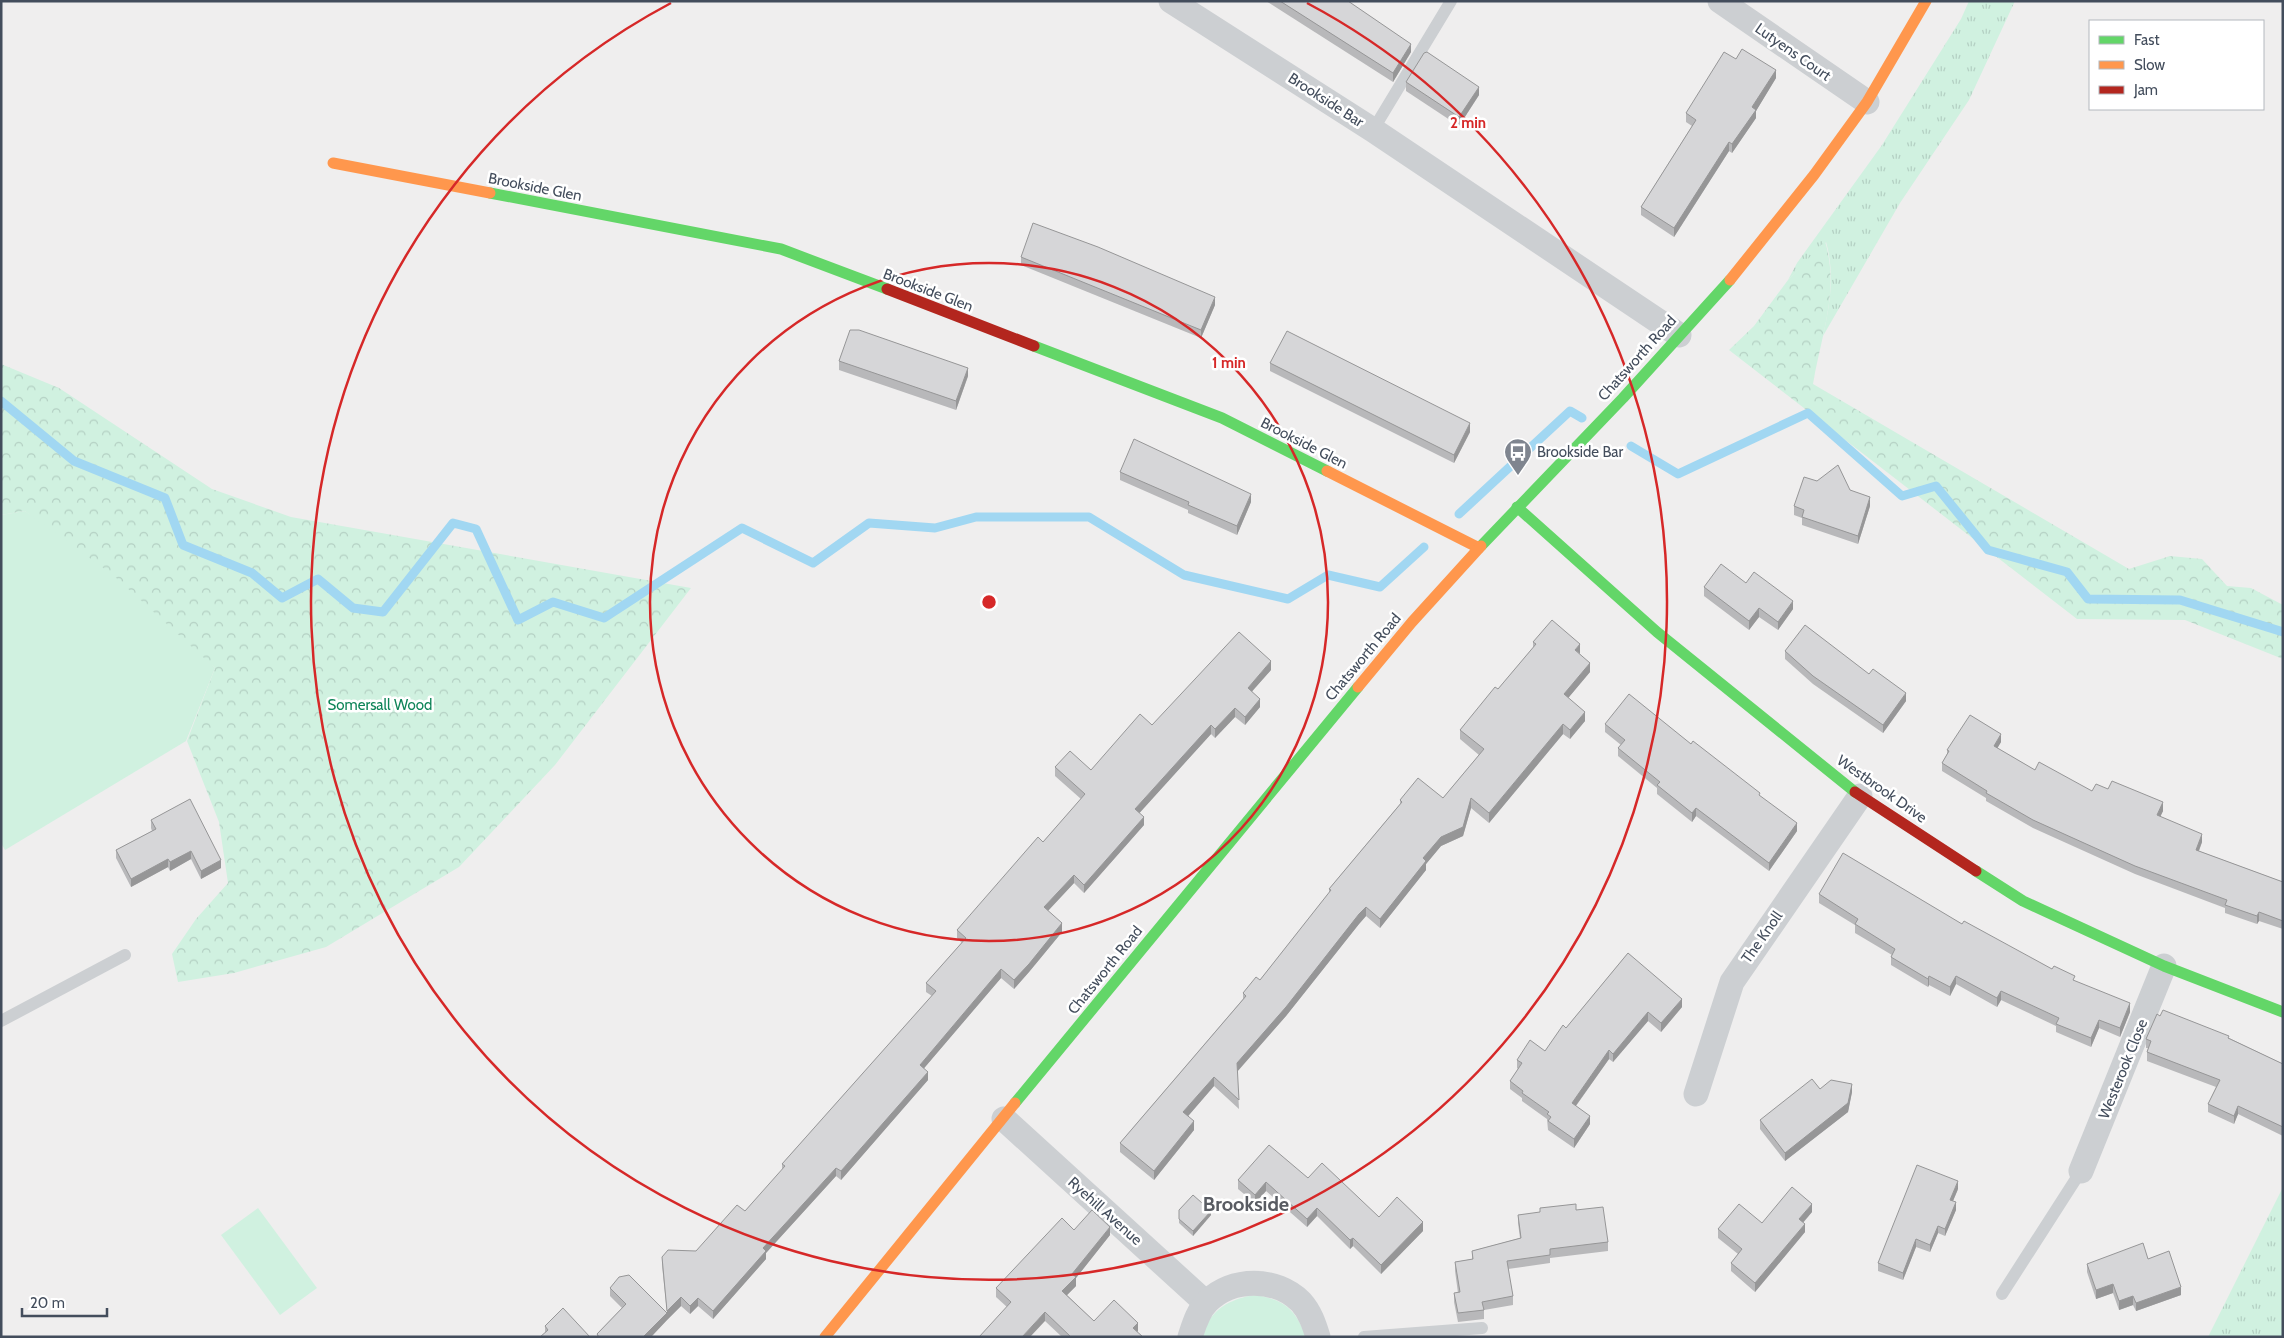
<svg xmlns="http://www.w3.org/2000/svg" width="2284" height="1338" viewBox="0 0 2284 1338" font-family="Cabin,sans-serif">
  <defs>
    <pattern id="grass-tufts" width="24" height="20" patternUnits="userSpaceOnUse" patternTransform="scale(1.25)"><rect width="24" height="20" fill="#d0f1e0"/><path d="M3 7l-1-3M5 7V3M7 7l1-3M15 17l-1-3M17 17v-4M19 17l1-3" fill="none" stroke="#b4d0c3"/></pattern>
    <pattern id="forest-crowns" width="20" height="18" patternUnits="userSpaceOnUse" patternTransform="scale(1.25)"><rect width="20" height="18" fill="#d0f1e0"/><path d="M2 6a3 3 0 1 1 6 0M12 15a3 3 0 1 1 6 0" fill="none" stroke="#b4d0c3"/></pattern>
  </defs>
  <rect width="100%" height="100%" fill="#efeeee"/>
  <g fill="url(#grass-tufts)">
    <path d="M1969,1h46l-46,99 -69,103 -77,133c7,-32 12,-62 3,-94l-38,38 9,-17 85,-118 79,-126z"/>
    <polygon points="2283,1187 2283,1337 2208,1337"/>
  </g>
  <g fill="url(#forest-crowns)">
    <path d="M1825,241c15,50 -4,94 -12,143l316,185 41,-13 32,3 25,27 24,2 32,17v54l-98,-39 -108,-1 -348,-269 25,-24 34,-46z"/>
    <polygon points="1,364 59,388 212,489 291,517 691,588 555,765 459,867 326,947 234,973 178,982 172,954 196,919 228,883 219,822 187,741 215,668 25,511 1,515"/>
  </g>
  <g fill="#d0f1e0">
    <polygon points="25,511 113,575 215,668 186,741 5,850 1,843 1,515"/>
    <polygon points="258,1208 317,1288 280,1315 221,1235"/>
    <path d="M1255,1295c30,5 40,14 51,42h-103c4,-27 29,-39 52,-42z"/>
  </g>
  <g fill="none" stroke-linecap="round" stroke-linejoin="round">
    <g stroke="#a1d7f2" stroke-width="9">
      <polyline points="1,401 74,461 165,498 183,545 252,573 282,598 318,579 353,608 383,612 453,523 476,529 518,620 553,602 604,618 742,528 813,563 869,523 935,528 976,517 1089,517 1184,575 1288,599 1328,575 1380,587 1424,547"/>
      <polyline points="1631,446 1678,474 1808,413 1902,496 1936,486 1988,550 2067,572 2088,599 2180,600 2283,632"/>
      <polyline points="1459,514 1570,411 1582,418"/>
    </g>
    <g stroke="#cccfd2" stroke-width="12">
      <polyline points="1373,130 1451,1"/>
      <polyline points="1,1021 125,955"/>
      <polyline points="2002,1294 2081,1171"/>
      <polyline points="1364,1337 1482,1328"/>
    </g>
    <g stroke="#cccfd2" stroke-width="25">
      <polyline points="1171,1 1373,130 1679,335"/>
      <polyline points="1720,1 1867,102"/>
      <polyline points="1696,1094 1732,982 1860,796"/>
      <polyline points="1004,1119 1206,1303"/>
      <polyline points="2081,1171 2164,966"/>
      <path d="M1190,1337c4,-12 8,-26 17,-35 25,-25 69,-25 94,0 9,10 13,22 17,35"/>
    </g>
    <g stroke="#63d668" stroke-width="11">
      <polyline points="490,193 781,249 887,289"/>
      <polyline points="1034,346 1222,418 1327,471"/>
      <polyline points="1517,507 1657,632 1855,792"/>
      <polyline points="1481,546 1623,398 1730,280"/>
      <polyline points="1976,871 2023,901 2164,966 2283,1012"/>
      <polyline points="1015,1103 1358,687"/>
    </g>
    <g stroke="#ff974d" stroke-width="11">
      <polyline points="333,163 490,193"/>
      <polyline points="1730,280 1814,175 1867,102 1926,1"/>
      <polyline points="1327,471 1479,548"/>
      <polyline points="1358,687 1412,622 1481,546"/>
      <polyline points="825,1337 1015,1103"/>
    </g>
    <g stroke="#b3261e" stroke-width="11">
      <polyline points="887,289 1034,346"/>
      <polyline points="1855,792 1976,871"/>
    </g>
  </g>
  <g fill="#b8b8ba">
    <polygon points="1266,1 1348,1 1411,52 1393,82"/>
    <polygon points="1736,59 1776,78 1756,111 1756,118 1732,153 1729,151 1674,237 1641,215 1641,207 1692,126 1686,122 1686,113"/>
    <polygon points="1406,82 1479,95 1459,126 1406,91"/>
    <polygon points="1021,257 1215,305 1201,338 1021,265"/>
    <polygon points="839,361 968,376 956,410 839,370"/>
    <polygon points="1270,363 1470,432 1454,463 1270,371"/>
    <polygon points="1120,472 1251,502 1237,535 1188,513 1188,510 1120,480"/>
    <polygon points="1817,481 1850,490 1870,506 1858,544 1802,525 1802,518 1794,515 1794,506"/>
    <polygon points="1746,583 1793,609 1778,630 1759,617 1749,630 1704,596 1704,587"/>
    <polygon points="1533,642 1580,654 1590,672 1568,698 1585,721 1570,739 1563,734 1489,823 1471,808 1463,836 1441,846 1426,864 1426,870 1380,928 1366,916 1359,924 1286,1016 1237,1071 1239,1109 1214,1086 1188,1116 1194,1130 1154,1180 1120,1152 1120,1143 1243,999 1243,993 1260,980 1329,893 1329,889 1400,804 1400,800 1443,798 1479,755 1460,739 1460,730 1498,689 1533,648"/>
    <polygon points="1785,651 1869,674 1906,701 1883,733 1813,684 1785,659"/>
    <polygon points="1271,670 1252,691 1260,707 1245,725 1235,717 1215,738 1211,734 1139,813 1144,825 1084,893 1074,883 1048,911 1062,932 1029,972 1014,989 1001,978 924,1068 928,1080 841,1180 836,1176 766,1253 766,1259 713,1319 698,1306 690,1314 681,1306 667,1320 667,1314 667,1320 651,1337 597,1337 597,1334 622,1308 610,1296 610,1288 667,1313 662,1265 662,1257 696,1251 745,1211 782,1170 782,1164 932,996 926,992 926,983 962,943 957,938 957,930 1043,842 1081,799 1055,776 1055,767 1091,770 1152,725"/>
    <polygon points="1605,724 1691,744 1760,796 1797,831 1769,871 1696,816 1692,822 1657,794 1657,788 1618,756 1618,748 1621,745 1605,732"/>
    <polygon points="2001,742 1997,748 2035,770 2092,791 2163,811 2160,816 2202,842 2199,851 2283,882 2283,929 2259,921 2257,924 2225,913 2225,908 2135,874 2033,828 1986,801 1986,798 1942,771 1942,763 1947,754 1947,750"/>
    <polygon points="151,820 221,868 201,879 191,859 170,871 168,867 131,887 116,858 116,850 152,831 151,828"/>
    <polygon points="1819,894 1962,924 2075,981 2130,1012 2120,1037 2099,1028 2091,1047 2056,1032 2056,1026 2001,1000 1997,1007 1956,984 1950,996 1929,985 1928,987 1891,965 1891,957 1892,955 1855,933 1855,925 1819,903"/>
    <polygon points="1628,953 1682,1007 1661,1032 1648,1021 1613,1062 1609,1059 1576,1106 1590,1124 1574,1148 1548,1130 1547,1119 1522,1101 1522,1098 1510,1089 1510,1081 1518,1069 1517,1068 1517,1060 1545,1051 1566,1028"/>
    <polygon points="2229,1038 2283,1064 2283,1136 2238,1114 2234,1124 2208,1112 2208,1104 2216,1087 2147,1061 2147,1052 2148,1048 2146,1048 2146,1039"/>
    <polygon points="1820,1089 1852,1092 1848,1112 1785,1161 1760,1129 1760,1120"/>
    <polygon points="1308,1178 1379,1217 1423,1231 1381,1274 1353,1246 1350,1249 1317,1216 1307,1227 1266,1191 1255,1203 1238,1189 1238,1180"/>
    <polygon points="1958,1189 1953,1201 1956,1210 1945,1236 1938,1233 1930,1252 1916,1247 1903,1280 1878,1271 1878,1263"/>
    <polygon points="1179,1210 1211,1215 1193,1236 1179,1223"/>
    <polygon points="1576,1210 1608,1242 1608,1251 1550,1258 1550,1263 1508,1269 1513,1296 1513,1305 1484,1310 1484,1319 1458,1322 1454,1302 1454,1293 1458,1293 1455,1271 1455,1262 1472,1259 1472,1251 1520,1238 1518,1223 1518,1215"/>
    <polygon points="1812,1212 1803,1223 1805,1232 1755,1292 1731,1271 1731,1263 1738,1254 1718,1238 1718,1229 1762,1223"/>
    <polygon points="1074,1230 1110,1235 1076,1278 1076,1286 1067,1295 1094,1321 1138,1331 1137,1332 1143,1337 1062,1337 1045,1321 1007,1307 996,1297 996,1288"/>
    <polygon points="2148,1259 2181,1295 2136,1311 2133,1305 2119,1310 2113,1293 2096,1299 2087,1272 2087,1264"/>
    <polygon points="545,1326 590,1337 545,1333"/>
  </g>
  <g fill="#969697">
    <polygon points="1411,44 1411,52 1393,82 1393,73"/>
    <polygon points="1776,70 1776,78 1756,111 1756,118 1732,153 1732,144 1752,107"/>
    <polygon points="1479,87 1479,95 1459,126 1459,117"/>
    <polygon points="1729,142 1729,151 1674,237 1674,228"/>
    <polygon points="1215,297 1215,305 1201,338 1201,330"/>
    <polygon points="968,368 968,376 956,410 956,401"/>
    <polygon points="1470,423 1470,432 1454,463 1454,455"/>
    <polygon points="1251,494 1251,502 1237,535 1237,526"/>
    <polygon points="1870,497 1870,506 1858,544 1858,536"/>
    <polygon points="1793,601 1793,609 1778,630 1778,622"/>
    <polygon points="1759,608 1759,617 1749,630 1749,621"/>
    <polygon points="1580,644 1580,654 1575,650"/>
    <polygon points="1271,661 1271,670 1248,696 1248,688"/>
    <polygon points="1590,663 1590,672 1564,703 1564,694"/>
    <polygon points="1906,693 1906,701 1883,733 1883,725"/>
    <polygon points="1260,699 1260,707 1245,725 1245,717"/>
    <polygon points="1235,708 1235,717 1215,738 1215,729"/>
    <polygon points="1585,712 1585,721 1570,739 1570,730"/>
    <polygon points="1563,724 1563,734 1489,823 1489,813"/>
    <polygon points="1211,725 1211,734 1135,818 1135,809"/>
    <polygon points="2001,734 2001,742 1994,754 1994,746"/>
    <polygon points="1471,798 1471,808 1463,836 1441,846 1426,864 1426,870 1380,928 1380,919 1423,858"/>
    <polygon points="2163,802 2163,811 2157,824 2157,815"/>
    <polygon points="1696,808 1696,816 1692,822 1692,813"/>
    <polygon points="1144,817 1144,825 1084,893 1084,885"/>
    <polygon points="1797,823 1797,831 1769,871 1769,863"/>
    <polygon points="2202,834 2202,842 2196,858 2196,850"/>
    <polygon points="191,851 191,859 170,871 170,862"/>
    <polygon points="168,859 168,867 131,887 131,879"/>
    <polygon points="221,860 221,868 201,879 201,871"/>
    <polygon points="1074,875 1074,883 1044,915 1044,907"/>
    <polygon points="1366,907 1366,916 1359,924 1286,1016 1237,1072 1237,1063 1359,914"/>
    <polygon points="2259,912 2259,921 2257,924 2257,916"/>
    <polygon points="1062,923 1062,932 1029,972 1014,989 1014,980"/>
    <polygon points="1001,969 1001,978 920,1073 920,1065"/>
    <polygon points="1929,976 1929,985 1928,987 1928,979"/>
    <polygon points="1956,976 1956,984 1950,996 1950,987"/>
    <polygon points="2001,991 2001,1000 1997,1007 1997,998"/>
    <polygon points="1682,999 1682,1007 1661,1032 1661,1023"/>
    <polygon points="2130,1003 2130,1012 2120,1037 2120,1028"/>
    <polygon points="1648,1012 1648,1021 1613,1062 1613,1054"/>
    <polygon points="2099,1020 2099,1028 2091,1047 2091,1038"/>
    <polygon points="1609,1050 1609,1059 1572,1111 1572,1103"/>
    <polygon points="928,1072 928,1080 841,1180 841,1171"/>
    <polygon points="1214,1077 1214,1086 1183,1122 1183,1112"/>
    <polygon points="1852,1084 1852,1092 1848,1112 1785,1161 1785,1153"/>
    <polygon points="2238,1106 2238,1114 2234,1124 2234,1116"/>
    <polygon points="1590,1116 1590,1124 1574,1148 1574,1139"/>
    <polygon points="1194,1121 1194,1130 1154,1180 1154,1171"/>
    <polygon points="836,1168 836,1176 766,1253 766,1259 713,1319 713,1311 763,1248"/>
    <polygon points="1958,1181 1958,1189 1950,1208 1950,1200"/>
    <polygon points="1266,1182 1266,1191 1255,1203 1255,1195"/>
    <polygon points="1956,1202 1956,1210 1945,1236 1945,1229"/>
    <polygon points="1812,1204 1812,1212 1799,1227 1799,1219"/>
    <polygon points="1317,1208 1317,1216 1307,1227 1307,1219"/>
    <polygon points="1211,1211 1211,1215 1193,1236 1193,1231"/>
    <polygon points="1423,1222 1423,1231 1381,1274 1381,1265"/>
    <polygon points="1805,1224 1805,1232 1755,1292 1755,1283"/>
    <polygon points="1938,1226 1938,1233 1930,1252 1930,1245"/>
    <polygon points="1110,1227 1110,1235 1076,1278 1076,1286 1062,1300 1062,1291 1072,1274"/>
    <polygon points="1353,1238 1353,1246 1350,1249 1350,1240"/>
    <polygon points="1916,1239 1916,1247 1903,1280 1903,1273"/>
    <polygon points="2113,1284 2113,1293 2096,1299 2096,1290"/>
    <polygon points="2181,1287 2181,1295 2136,1311 2136,1303"/>
    <polygon points="2133,1296 2133,1305 2119,1310 2119,1301"/>
    <polygon points="681,1297 681,1306 667,1320 667,1311"/>
    <polygon points="698,1298 698,1306 690,1314 690,1306"/>
    <polygon points="1045,1312 1045,1321 1030,1337 1022,1337"/>
    <polygon points="667,1313 667,1320 651,1337 643,1337"/>
    <polygon points="1138,1323 1138,1331 1133,1336 1133,1328"/>
  </g>
  <g fill="#d6d6d8" stroke="#969697">
    <polygon points="1280,1 1348,1 1411,44 1393,73"/>
    <polygon points="1742,49 1776,70 1752,107 1756,110 1732,144 1729,142 1674,228 1641,207 1696,120 1686,113 1724,52 1736,59"/>
    <polygon points="1427,52 1479,87 1459,117 1406,82 1424,53"/>
    <polygon points="1033,223 1098,247 1215,297 1201,330 1021,257"/>
    <polygon points="850,330 859,330 968,368 956,401 839,361"/>
    <polygon points="1287,331 1470,423 1454,455 1270,363"/>
    <polygon points="1134,439 1251,494 1237,526 1188,505 1189,502 1120,472"/>
    <polygon points="1838,465 1850,490 1870,497 1858,536 1802,517 1804,510 1794,506 1804,477 1817,481"/>
    <polygon points="1721,564 1746,583 1754,572 1793,601 1778,622 1759,608 1749,621 1704,587"/>
    <polygon points="1552,620 1580,644 1575,650 1590,663 1564,694 1585,712 1570,730 1563,724 1489,813 1471,798 1463,827 1441,837 1423,858 1426,861 1380,919 1366,907 1359,914 1286,1007 1237,1063 1239,1100 1214,1077 1183,1112 1194,1121 1154,1171 1120,1143 1246,996 1243,993 1256,977 1260,980 1331,890 1329,889 1402,802 1400,800 1418,778 1443,798 1484,749 1460,730 1495,687 1498,689 1536,644 1533,642"/>
    <polygon points="1805,625 1869,674 1873,669 1906,693 1883,725 1813,676 1785,651"/>
    <polygon points="1239,632 1271,661 1248,688 1260,699 1245,717 1235,708 1215,729 1211,725 1135,809 1144,817 1084,885 1074,875 1044,907 1062,923 1029,964 1014,980 1001,969 920,1065 928,1072 841,1171 836,1168 763,1248 766,1251 713,1311 698,1298 690,1306 681,1297 667,1311 662,1257 668,1250 696,1251 737,1205 745,1211 785,1166 782,1164 936,991 926,983 966,938 957,930 1038,837 1043,842 1085,794 1055,767 1070,751 1091,770 1140,714 1152,725"/>
    <polygon points="1629,694 1691,744 1693,741 1760,793 1759,795 1797,823 1769,863 1696,808 1692,813 1657,785 1660,782 1618,748 1625,740 1605,724"/>
    <polygon points="1970,715 2001,734 1994,746 2035,770 2039,762 2092,791 2096,784 2108,789 2112,781 2163,802 2157,815 2202,834 2196,850 2283,882 2283,921 2259,912 2257,916 2225,905 2227,900 2135,866 2033,820 1986,793 1987,791 1942,763 1949,751 1947,750"/>
    <polygon points="190,799 221,860 201,871 191,851 170,862 168,859 131,879 116,850 156,829 151,820"/>
    <polygon points="1843,853 1962,924 1964,921 2052,969 2054,966 2075,976 2073,980 2130,1003 2120,1028 2099,1020 2091,1038 2056,1024 2059,1018 2001,991 1997,998 1956,976 1950,987 1929,976 1928,979 1891,957 1895,949 1855,924 1858,919 1819,894"/>
    <polygon points="1628,953 1682,999 1661,1023 1648,1012 1613,1054 1609,1050 1572,1103 1590,1116 1574,1139 1548,1121 1551,1117 1547,1114 1549,1112 1522,1093 1523,1091 1510,1081 1522,1063 1517,1060 1530,1040 1545,1051 1563,1025 1566,1028"/>
    <polygon points="2163,1010 2229,1036 2228,1038 2283,1064 2283,1127 2238,1106 2234,1116 2208,1104 2220,1080 2147,1052 2151,1041 2146,1039 2157,1014 2160,1016"/>
    <polygon points="1812,1079 1820,1089 1831,1080 1852,1084 1848,1103 1785,1153 1760,1120"/>
    <polygon points="1269,1145 1308,1178 1322,1163 1379,1217 1397,1197 1423,1222 1381,1265 1353,1238 1350,1240 1317,1208 1307,1219 1266,1182 1255,1195 1238,1180"/>
    <polygon points="1917,1165 1958,1181 1950,1200 1956,1202 1945,1229 1938,1226 1930,1245 1916,1239 1903,1273 1878,1263"/>
    <polygon points="1792,1187 1812,1204 1799,1219 1805,1224 1755,1283 1731,1263 1742,1249 1718,1229 1739,1204 1762,1223"/>
    <polygon points="1193,1195 1211,1211 1193,1231 1179,1219 1179,1210"/>
    <polygon points="1576,1204 1576,1210 1603,1207 1608,1242 1550,1249 1550,1255 1507,1261 1513,1296 1482,1302 1484,1310 1458,1313 1454,1293 1460,1292 1455,1262 1473,1259 1472,1251 1521,1238 1518,1215 1540,1212 1540,1208"/>
    <polygon points="1092,1210 1110,1227 1072,1274 1076,1277 1062,1291 1094,1321 1114,1300 1138,1323 1133,1328 1143,1337 1071,1337 1045,1312 1022,1337 979,1337 1011,1302 996,1288 1062,1218 1074,1230"/>
    <polygon points="2143,1243 2148,1259 2169,1251 2181,1287 2136,1303 2133,1296 2119,1301 2113,1284 2096,1290 2087,1264"/>
    <polygon points="629,1275 667,1313 643,1337 599,1337 597,1334 626,1304 610,1288 619,1277"/>
    <polygon points="563,1308 590,1337 540,1337 548,1330 545,1326"/>
  </g>
  <g fill="none" stroke="#d62828" stroke-width="2.5">
    <circle cx="989" cy="602" r="339"/>
    <path d="M1307 3A678 678 0 1 1 671 3"/>
  </g>
  <defs>
    <g id="bus-pin" transform="scale(1.4375)"><path d="M0 17L-7.5 6A9.5 9.5 0 1 1 7.5 6Z" fill="#7f858f" stroke="#fff"/><path d="M-5-6H5V4H4V6H2V4H-2V6H-4V4H-5ZM-3.5-4V0h7V-4ZM-3.5 1.2v1.5H-2V1.2ZM2 1.2v1.5H3.5V1.2Z" fill="#fff"/></g>
  </defs>
  <g fill-rule="evenodd">
    <use href="#bus-pin" x="1518" y="452"/>
  </g>
  <g text-anchor="middle" stroke-width="5" stroke-linejoin="round" paint-order="stroke">
    <g font-size="15" fill="#434d5c" stroke="#fff">
      <text transform="translate(1793 52) rotate(35)" y="5">Lutyens Court</text>
      <text transform="translate(1326 100) rotate(33)" y="5">Brookside Bar</text>
      <text transform="translate(535 187) rotate(11)" y="5">Brookside Glen</text>
      <text transform="translate(928 290) rotate(21)" y="5">Brookside Glen</text>
      <text transform="translate(1637 358) rotate(-48)" y="5">Chatsworth Road</text>
      <text transform="translate(1304 443) rotate(27)" y="5">Brookside Glen</text>
      <text transform="translate(1363 657) rotate(-50)" y="5">Chatsworth Road</text>
      <text transform="translate(1882 789) rotate(35)" y="5">Westbrook Drive</text>
      <text transform="translate(1762 937) rotate(-55)" y="5">The Knoll</text>
      <text transform="translate(1105 970) rotate(-51)" y="5">Chatsworth Road</text>
      <text transform="translate(2123 1069) rotate(-68)" y="5">Westerook Close</text>
      <text transform="translate(1105 1211) rotate(42)" y="5">Ryehill Avenue</text>
    </g>
    <g font-size="15" fill="#434d5c" stroke="#fff" text-anchor="start">
      <text x="1537" y="457">Brookside Bar</text>
    </g>
    <g font-size="15" fill="#0e8458" stroke="#fff">
      <text x="380" y="710">Somersall Wood</text>
    </g>
    <g font-size="20" font-weight="bold" fill="#595c63" stroke="#fff">
      <text x="1246" y="1211">Brookside</text>
    </g>
  </g>
  <circle cx="989" cy="602" r="8" fill="#d62828" stroke="#fff" stroke-width="2.5"/>
  <g font-size="15" text-anchor="middle" font-weight="bold" fill="#d62828" stroke="#fff" stroke-width="5" stroke-linejoin="round" paint-order="stroke">
    <text x="1468" y="128">2 min</text>
    <text x="1229" y="368">1 min</text>
  </g>
  <rect width="2284" height="1338" fill="none" stroke="#434d5c" stroke-width="5"/>
  <rect x="2089" y="20" width="175" height="90" fill="#ffffff" stroke="#b4b8be"/>
  <rect x="2099" y="36" width="25" height="8" fill="#63d668" stroke="#b4b8be"/>
  <text x="2134" y="45" font-size="15" fill="#434d5c">Fast</text>
  <rect x="2099" y="61" width="25" height="8" fill="#ff974d" stroke="#b4b8be"/>
  <text x="2134" y="70" font-size="15" fill="#434d5c">Slow</text>
  <rect x="2099" y="86" width="25" height="8" fill="#b3261e" stroke="#b4b8be"/>
  <text x="2134" y="95" font-size="15" fill="#434d5c">Jam</text>
  <path d="M22 1308v8h85v-8" fill="none" stroke="#434d5c" stroke-width="2.5"/>
  <text x="30" y="1308" font-size="15" fill="#434d5c" stroke="#ffffff" stroke-width="4" paint-order="stroke">20 m</text>
</svg>
